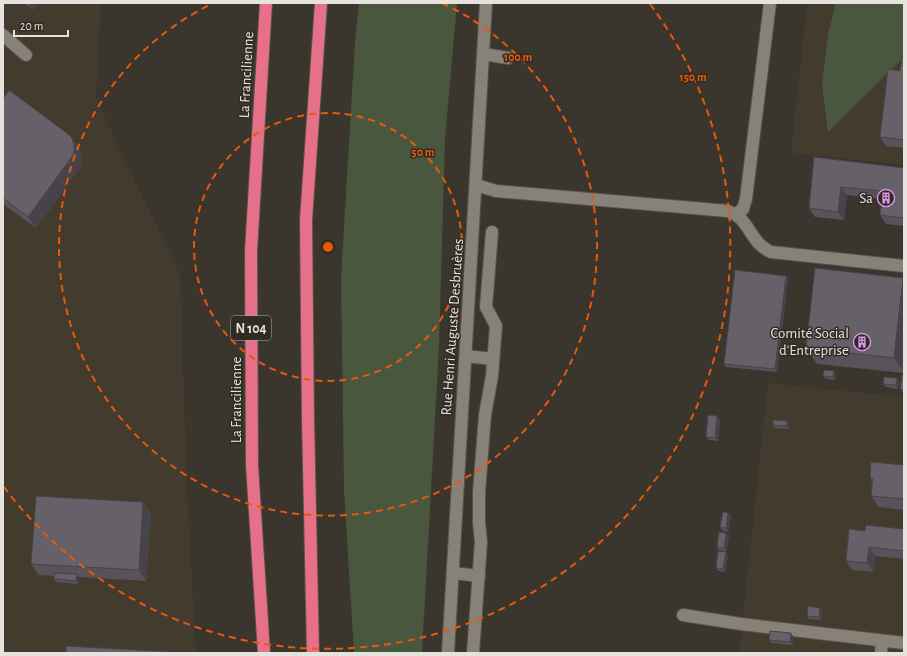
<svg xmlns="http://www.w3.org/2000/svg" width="907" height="656" viewBox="0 0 907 656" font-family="'Alegreya Sans',sans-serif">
  <rect width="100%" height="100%" fill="#3a352d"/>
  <g fill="#433b2d">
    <polygon points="3,3 101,3 96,99 180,275 187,491 196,653 3,653"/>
    <polygon points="807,3 904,3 904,165 791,153"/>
    <polygon points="768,383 904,397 904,653 739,653"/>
  </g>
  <g fill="#48573e">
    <polygon points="359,3 457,3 445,139 439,347 422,653 354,653 344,490 341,278 355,42"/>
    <polygon points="836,3 904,3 904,57 828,132 822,85 828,34"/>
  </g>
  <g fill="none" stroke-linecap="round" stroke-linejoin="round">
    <g stroke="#58544d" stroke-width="14">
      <g id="minor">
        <polyline points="3,35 26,55"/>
        <polyline points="483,54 508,58"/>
        <path d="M476,185l20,6 232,20c16,6 18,16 28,29 4,6 9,9 15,12l133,14"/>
        <polyline points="736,214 743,209 746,199 770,3"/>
        <polyline points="466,356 493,359"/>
        <polyline points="453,573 479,576"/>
        <polyline points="683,615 741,624 904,643"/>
        <polyline points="448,653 486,3"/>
        <polyline points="473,653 481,542 479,523 479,492 485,415 492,376 496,326 486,307 492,232"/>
        <polyline points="881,653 882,641"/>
      </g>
    </g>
    <g stroke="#58544d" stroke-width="14">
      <g id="highway">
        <polyline points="264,653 252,465 251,251 266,3"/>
        <polyline points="313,653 308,419 306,220 321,3"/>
      </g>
    </g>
    <use href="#minor" stroke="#878177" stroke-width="12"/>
    <use href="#highway" stroke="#e67087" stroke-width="12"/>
  </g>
  <g fill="#58535a">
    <polygon points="25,3 39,3 33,10"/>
    <polygon points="904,57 904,148 886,146 880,137"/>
    <polygon points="3,99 72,138 80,149 82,157 82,165 79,169 36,228 3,204"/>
    <polygon points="814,157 904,168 904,226 886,224 880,215 882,199 847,195 844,220 815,217 809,208"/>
    <polygon points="786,276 788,279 777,372 726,367 724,364"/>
    <polygon points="903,278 904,280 904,373 817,364 806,348"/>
    <polygon points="836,374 835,380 826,379 823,376"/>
    <polygon points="904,376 904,393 902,392 900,389"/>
    <polygon points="897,378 899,381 898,389 886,387 883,384"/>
    <polygon points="717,416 720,419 718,441 709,440 706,437"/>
    <polygon points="787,421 789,424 789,429 775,428 773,425"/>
    <polygon points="904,465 904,510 879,507 871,496 872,481 870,477"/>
    <polygon points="151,513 146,581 79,577 78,584 56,582 54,579 54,576 39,575 31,564"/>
    <polygon points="731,516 728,532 723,531 720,527"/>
    <polygon points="904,529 904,559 875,556 873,572 852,570 846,561 865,531"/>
    <polygon points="729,536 726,551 719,550 717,547"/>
    <polygon points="728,556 725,572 718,571 716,568"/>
    <polygon points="820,608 822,611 821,620 809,619 807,616"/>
    <polygon points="793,636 793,645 771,643 769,640"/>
  </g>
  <g fill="#47434a">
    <polygon points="28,3 39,3 33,10"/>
    <polygon points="72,138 80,149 82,157 82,165 79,169 36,228 28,217"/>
    <polygon points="841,187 847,195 844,220 838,212"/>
    <polygon points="786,276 788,279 777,372 775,369"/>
    <polygon points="903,278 904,280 904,372 894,358"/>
    <polygon points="834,371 836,374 835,380 833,377"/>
    <polygon points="897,378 899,381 898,389 896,385"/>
    <polygon points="717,416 720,419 718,441 715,438"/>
    <polygon points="787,421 789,424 789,429 786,426"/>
    <polygon points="143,502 151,513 146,581 139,570"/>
    <polygon points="728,513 731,516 728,532 726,528"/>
    <polygon points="726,533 729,536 726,551 724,548"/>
    <polygon points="869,547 875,556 873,572 867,563"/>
    <polygon points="726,552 728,556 725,572 723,569"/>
    <polygon points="77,574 79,577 78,584 76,581"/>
    <polygon points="820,608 822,611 821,620 819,617"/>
    <polygon points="791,633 793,636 793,645 790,642"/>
  </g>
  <g fill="#666069" stroke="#47434a">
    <polygon points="902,57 904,57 904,140 880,137 888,69 900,71"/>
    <polygon points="9,90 68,134 72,138 74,146 74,153 71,158 28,217 3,198 3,99"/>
    <polygon points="814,157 904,168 904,218 880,215 883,191 841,187 838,212 809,208"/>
    <polygon points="815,268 903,278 894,358 806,348"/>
    <polygon points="735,270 786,276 775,369 724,364"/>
    <polygon points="824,370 834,371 833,377 823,376"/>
    <polygon points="902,375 904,376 904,390 900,389"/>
    <polygon points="884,377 897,378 896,385 883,384"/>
    <polygon points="708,415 717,416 715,438 706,437"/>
    <polygon points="773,420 787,421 786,426 773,425"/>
    <polygon points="871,462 904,465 904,499 871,496 873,478 870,477"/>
    <polygon points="36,496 143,502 139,570 31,564"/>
    <polygon points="723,512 728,513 726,528 720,527"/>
    <polygon points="866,525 904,529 904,551 869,547 867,563 846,561 849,529 865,531"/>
    <polygon points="719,532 726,533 724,548 717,547"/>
    <polygon points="718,551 726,552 723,569 716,568"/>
    <polygon points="54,573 77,574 76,581 54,579"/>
    <polygon points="808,606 820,608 819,617 807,616"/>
    <polygon points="770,631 791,633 790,642 769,640"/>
    <polygon points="66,646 174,652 174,653 66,653"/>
  </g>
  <g fill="none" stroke="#e8590c" stroke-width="2" stroke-dasharray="7 5">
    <circle cx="328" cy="247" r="134"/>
    <path d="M442 3A269 269 0 1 1 214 3"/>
    <path d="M650 4A403 403 0 1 1 4 487"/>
  </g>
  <defs>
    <g id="building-ring" transform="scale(0.9)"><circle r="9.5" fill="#302b23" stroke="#de98f2" stroke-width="1.5"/><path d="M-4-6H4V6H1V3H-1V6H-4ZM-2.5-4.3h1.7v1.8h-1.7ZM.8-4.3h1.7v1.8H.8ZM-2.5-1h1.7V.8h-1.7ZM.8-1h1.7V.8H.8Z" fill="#de98f2"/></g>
  </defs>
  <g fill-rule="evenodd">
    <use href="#building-ring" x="886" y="198"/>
    <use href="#building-ring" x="862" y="342"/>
  </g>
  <g text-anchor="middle" stroke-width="3" stroke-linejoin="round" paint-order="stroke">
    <rect fill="#302b23" stroke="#afaca6" stroke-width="1" x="231" y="316" width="40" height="24" rx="3"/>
    <g font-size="14" font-weight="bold" fill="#e6e3de">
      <text x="251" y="333">N 104</text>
    </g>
    <g font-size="15" fill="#e6e3de" stroke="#302b23">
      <text transform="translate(246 75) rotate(-87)" y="5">La Francilienne</text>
      <text transform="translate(452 327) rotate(-86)" y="5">Rue Henri Auguste Desbruères</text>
      <text transform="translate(236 400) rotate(-90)" y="5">La Francilienne</text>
    </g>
    <g font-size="15" fill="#e6e3de" stroke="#302b23" text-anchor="end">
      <text x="873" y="203">Sa</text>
      <text x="849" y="338">Comité Social<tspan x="849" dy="17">d'Entreprise</tspan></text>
    </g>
  </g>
  <circle cx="328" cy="247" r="6" fill="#e8590c" stroke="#302b23" stroke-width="2"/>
  <g font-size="12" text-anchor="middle" font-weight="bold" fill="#e8590c" stroke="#302b23" stroke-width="3" stroke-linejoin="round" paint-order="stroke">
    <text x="518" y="61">100 m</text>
    <text x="693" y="81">150 m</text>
    <text x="423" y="156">50 m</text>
  </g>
  <rect width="907" height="656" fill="none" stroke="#e6e3de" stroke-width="8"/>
  <path d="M14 30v6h54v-6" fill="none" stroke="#e6e3de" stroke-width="2"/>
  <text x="20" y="30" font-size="12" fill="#e6e3de" stroke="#302b23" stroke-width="3" paint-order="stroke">20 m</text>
</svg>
